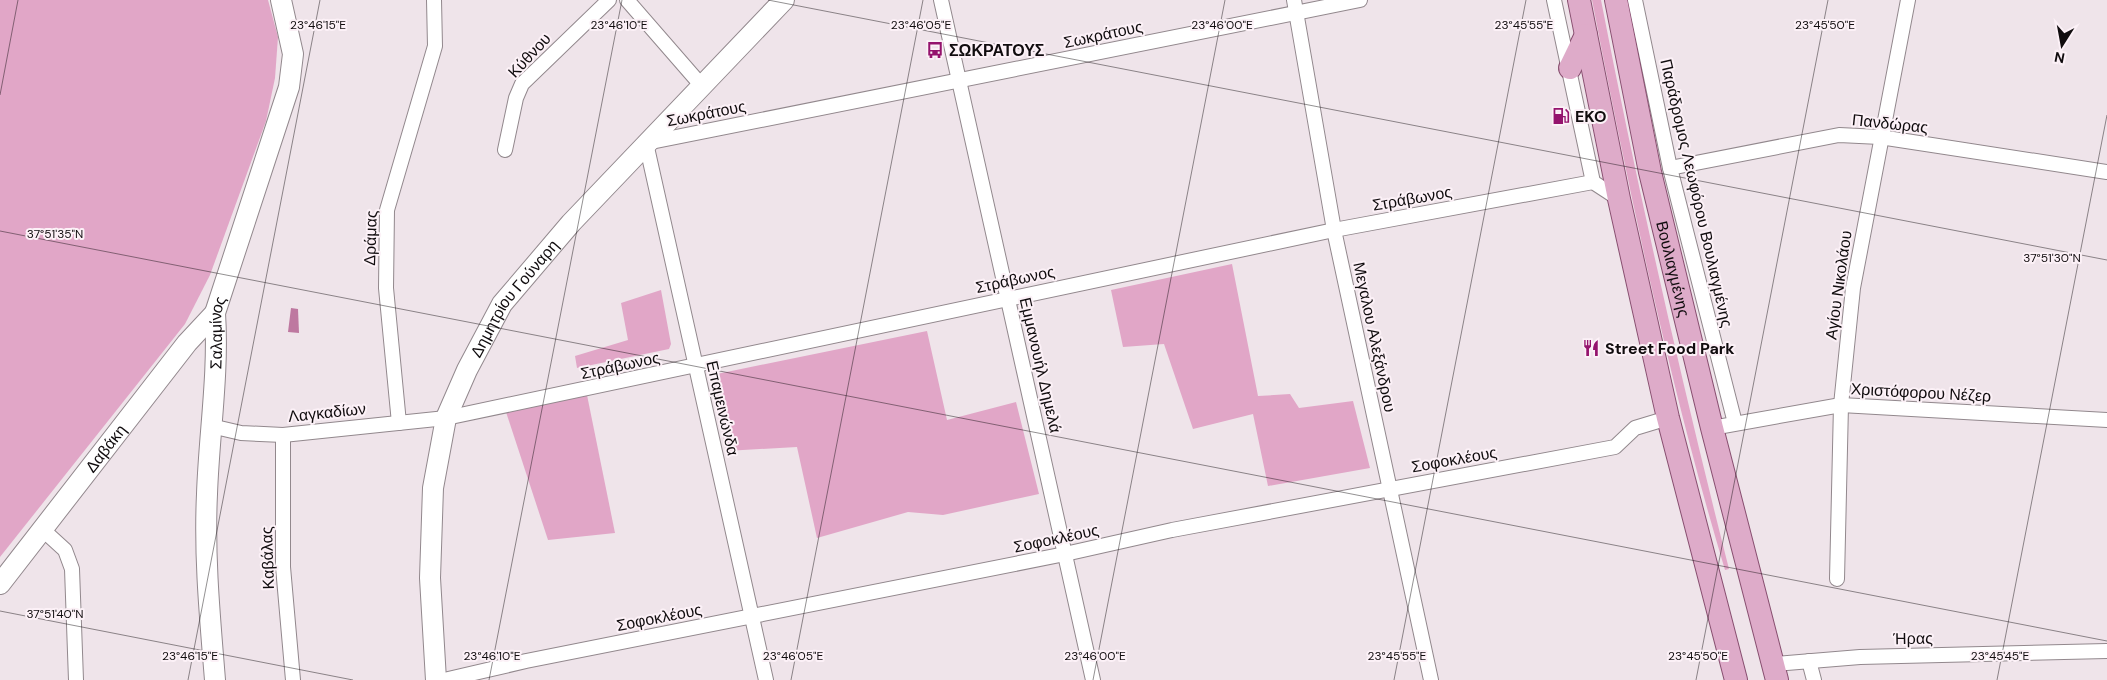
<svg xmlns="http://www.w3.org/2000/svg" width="2107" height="680" viewBox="0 0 2107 680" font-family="'DM Sans',sans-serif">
  <rect width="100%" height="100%" fill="#efe4ea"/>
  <g fill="#e1a6c7">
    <polygon points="0,0 268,0 278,37 275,78 266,121 210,275 185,324 0,557"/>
    <path d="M1592,0h9c37,191 80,380 128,569l-4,1c-56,-187 -96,-379 -133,-570z"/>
    <polygon points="1232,264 1258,396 1290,394 1299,408 1353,401 1370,468 1268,486 1253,414 1193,429 1164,344 1123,347 1111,290"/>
    <polygon points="661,290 671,344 669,349 577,368 575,356 628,340 621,303"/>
    <polygon points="927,331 947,420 1016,402 1039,494 943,515 908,512 817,538 797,447 726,451 712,375"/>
    <polygon points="587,395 615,533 548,540 506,412"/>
  </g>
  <polygon fill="#be78a0" points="291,308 298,309 299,333 288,332"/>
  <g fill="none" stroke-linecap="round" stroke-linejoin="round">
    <g stroke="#92888d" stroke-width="16">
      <g id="street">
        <polyline points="627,0 701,85"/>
        <polyline points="941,0 1093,680"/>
        <polyline points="1294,0 1334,230 1431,680"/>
        <polyline points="1554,0 1593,182 1619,199"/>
        <polyline points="1635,0 1670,168 1735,423"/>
        <polyline points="505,150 516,98 522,84 609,0"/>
        <polyline points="1670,168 1839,135 1880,137 2107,172"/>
        <polyline points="399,423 386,288 387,210 435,46 434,0"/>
        <polyline points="211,426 241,433 283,435 446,418 1334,230 1593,182"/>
        <polyline points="1712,428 1841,405 2107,420"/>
        <polyline points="283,435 283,567 293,680"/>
        <polyline points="42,529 65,550 72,569 76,680"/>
        <polyline points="1837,579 1841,405 1853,288 1908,0"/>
        <polyline points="1809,661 1814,680"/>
        <polyline points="1774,664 1860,657 2107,651"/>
        <polyline points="444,680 526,661 1065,554 1172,530 1615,447 1635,428 1668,418"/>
        <polyline points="766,680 646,143 1360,0"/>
      </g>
    </g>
    <g stroke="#92888d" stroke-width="22">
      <g id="secondary">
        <path id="s1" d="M0,584l187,-241 28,-30"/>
        <path id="s2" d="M215,680c-5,-62 -11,-124 -8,-186 2,-60 12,-121 8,-181l74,-226 4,-33 -12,-54"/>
        <path id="s3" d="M436,680l-6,-102 3,-90 13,-70 21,-48 35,-66 69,-81 213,-223"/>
      </g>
    </g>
    <g stroke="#884f70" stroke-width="24">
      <g id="primary">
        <polyline points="1579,0 1619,199 1668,418 1736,680"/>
        <path id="s4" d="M1616,0l34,172 62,256 65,252"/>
        <polyline points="1570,68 1586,35"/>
      </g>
    </g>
    <use href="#street" stroke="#fff" stroke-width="14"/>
    <use href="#secondary" stroke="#fff" stroke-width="20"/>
    <use href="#primary" stroke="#deabc9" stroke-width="22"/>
  </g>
  <path fill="none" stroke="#100c0e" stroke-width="1" stroke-opacity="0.45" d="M768,0l1339,260M0,95l18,-95M0,231l2107,410M0,611l353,69M188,680l132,-680M489,680l133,-680M791,680l132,-680M1093,680l132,-680M1394,680l132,-680M1696,680l132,-680M1997,680l110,-565"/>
  <defs>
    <g id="bus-bare" transform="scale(1.35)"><path d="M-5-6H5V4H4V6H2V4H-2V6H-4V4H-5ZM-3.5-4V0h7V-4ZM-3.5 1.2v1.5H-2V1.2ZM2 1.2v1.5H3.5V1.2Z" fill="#94136d" stroke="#fcf1f7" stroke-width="2.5" paint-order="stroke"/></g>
    <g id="fuel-bare" transform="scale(1.35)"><path d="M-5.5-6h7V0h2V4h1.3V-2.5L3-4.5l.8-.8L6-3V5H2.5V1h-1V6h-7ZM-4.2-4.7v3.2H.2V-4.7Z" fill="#94136d" stroke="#fcf1f7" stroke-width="2.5" paint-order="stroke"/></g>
    <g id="restaurant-bare" transform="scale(1.35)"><path d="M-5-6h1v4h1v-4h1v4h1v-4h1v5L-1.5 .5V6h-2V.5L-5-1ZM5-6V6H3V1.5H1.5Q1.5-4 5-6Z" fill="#94136d" stroke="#fcf1f7" stroke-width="2.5" paint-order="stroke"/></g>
  </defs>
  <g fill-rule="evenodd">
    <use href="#bus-bare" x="935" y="50"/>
    <use href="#fuel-bare" x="1561" y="116"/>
    <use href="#restaurant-bare" x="1591" y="348"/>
  </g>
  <g text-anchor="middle" stroke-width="4" stroke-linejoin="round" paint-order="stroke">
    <g font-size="16" fill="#100c0e" stroke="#fcf1f7">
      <text transform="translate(1103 34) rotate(-12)" y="6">Σωκράτους</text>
      <text transform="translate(529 55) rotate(-47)" y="6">Κύθνου</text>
      <text transform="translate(706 113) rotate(-11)" y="6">Σωκράτους</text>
      <text transform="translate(1890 123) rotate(6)" y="6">Πανδώρας</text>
      <text transform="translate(1697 193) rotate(77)" y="6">Παράδρομος Λεωφόρου Βουλιαγμένης</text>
      <text transform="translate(1412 198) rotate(-10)" y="6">Στράβωνος</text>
      <text transform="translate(370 238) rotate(-88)" y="6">Δράμας</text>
      <text dy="6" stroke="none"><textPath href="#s4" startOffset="275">Βουλιαγμένης</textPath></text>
      <text transform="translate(1015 279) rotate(-12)" y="6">Στράβωνος</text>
      <text transform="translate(1838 285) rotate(-82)" y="6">Αγίου Νικολάου</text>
      <text dy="6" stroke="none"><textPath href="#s3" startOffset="402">Δημητρίου Γούναρη</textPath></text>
      <text dy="6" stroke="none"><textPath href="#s2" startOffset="348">Σαλαμίνος</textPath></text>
      <text transform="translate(1375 337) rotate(78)" y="6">Μεγαλου Αλεξάνδρου</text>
      <text transform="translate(620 365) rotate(-12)" y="6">Στράβωνος</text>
      <text transform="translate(1041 365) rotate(77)" y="6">Εμμανουήλ Δημελά</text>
      <text transform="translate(1921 392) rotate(3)" y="6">Χριστόφορου Νέζερ</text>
      <text transform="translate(723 408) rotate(77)" y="6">Επαμεινώνδα</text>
      <text transform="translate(327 412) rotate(-6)" y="6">Λαγκαδίων</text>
      <text dy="6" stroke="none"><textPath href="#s1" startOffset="172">Δαβάκη</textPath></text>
      <text transform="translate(1454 459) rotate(-10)" y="6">Σοφοκλέους</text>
      <text transform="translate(1056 538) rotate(-12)" y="6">Σοφοκλέους</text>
      <text transform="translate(267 558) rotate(-92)" y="6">Καβάλας</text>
      <text transform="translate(659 617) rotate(-11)" y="6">Σοφοκλέους</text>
      <text transform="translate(1913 638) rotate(-1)" y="6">Ήρας</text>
    </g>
    <g font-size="16" font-weight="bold" fill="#100c0e" stroke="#fcf1f7" text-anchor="start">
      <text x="949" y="56">ΣΩΚΡΑΤΟΥΣ</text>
      <text x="1575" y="122">EKO</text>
      <text x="1605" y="354">Street Food Park</text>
    </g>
  </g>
  <g font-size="12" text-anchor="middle" fill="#100c0e" stroke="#fcf1f7" stroke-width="4" stroke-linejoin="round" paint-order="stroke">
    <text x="318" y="29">23°46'15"E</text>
    <text x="619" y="29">23°46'10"E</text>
    <text x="921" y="29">23°46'05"E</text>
    <text x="1222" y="29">23°46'00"E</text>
    <text x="1524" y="29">23°45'55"E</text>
    <text x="1825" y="29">23°45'50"E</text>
    <text x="55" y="238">37°51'35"N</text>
    <text x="2052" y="262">37°51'30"N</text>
    <text x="55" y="618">37°51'40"N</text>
    <text x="190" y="660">23°46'15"E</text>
    <text x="492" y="660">23°46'10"E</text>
    <text x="793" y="660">23°46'05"E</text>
    <text x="1095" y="660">23°46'00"E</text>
    <text x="1397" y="660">23°45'55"E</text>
    <text x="1698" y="660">23°45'50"E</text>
    <text x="2000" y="660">23°45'45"E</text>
  </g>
  <g transform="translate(2062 45) rotate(191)" stroke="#fcf1f7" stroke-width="4" paint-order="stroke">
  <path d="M0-4L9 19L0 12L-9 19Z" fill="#100c0e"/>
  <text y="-8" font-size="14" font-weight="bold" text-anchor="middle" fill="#100c0e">N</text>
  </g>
</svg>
